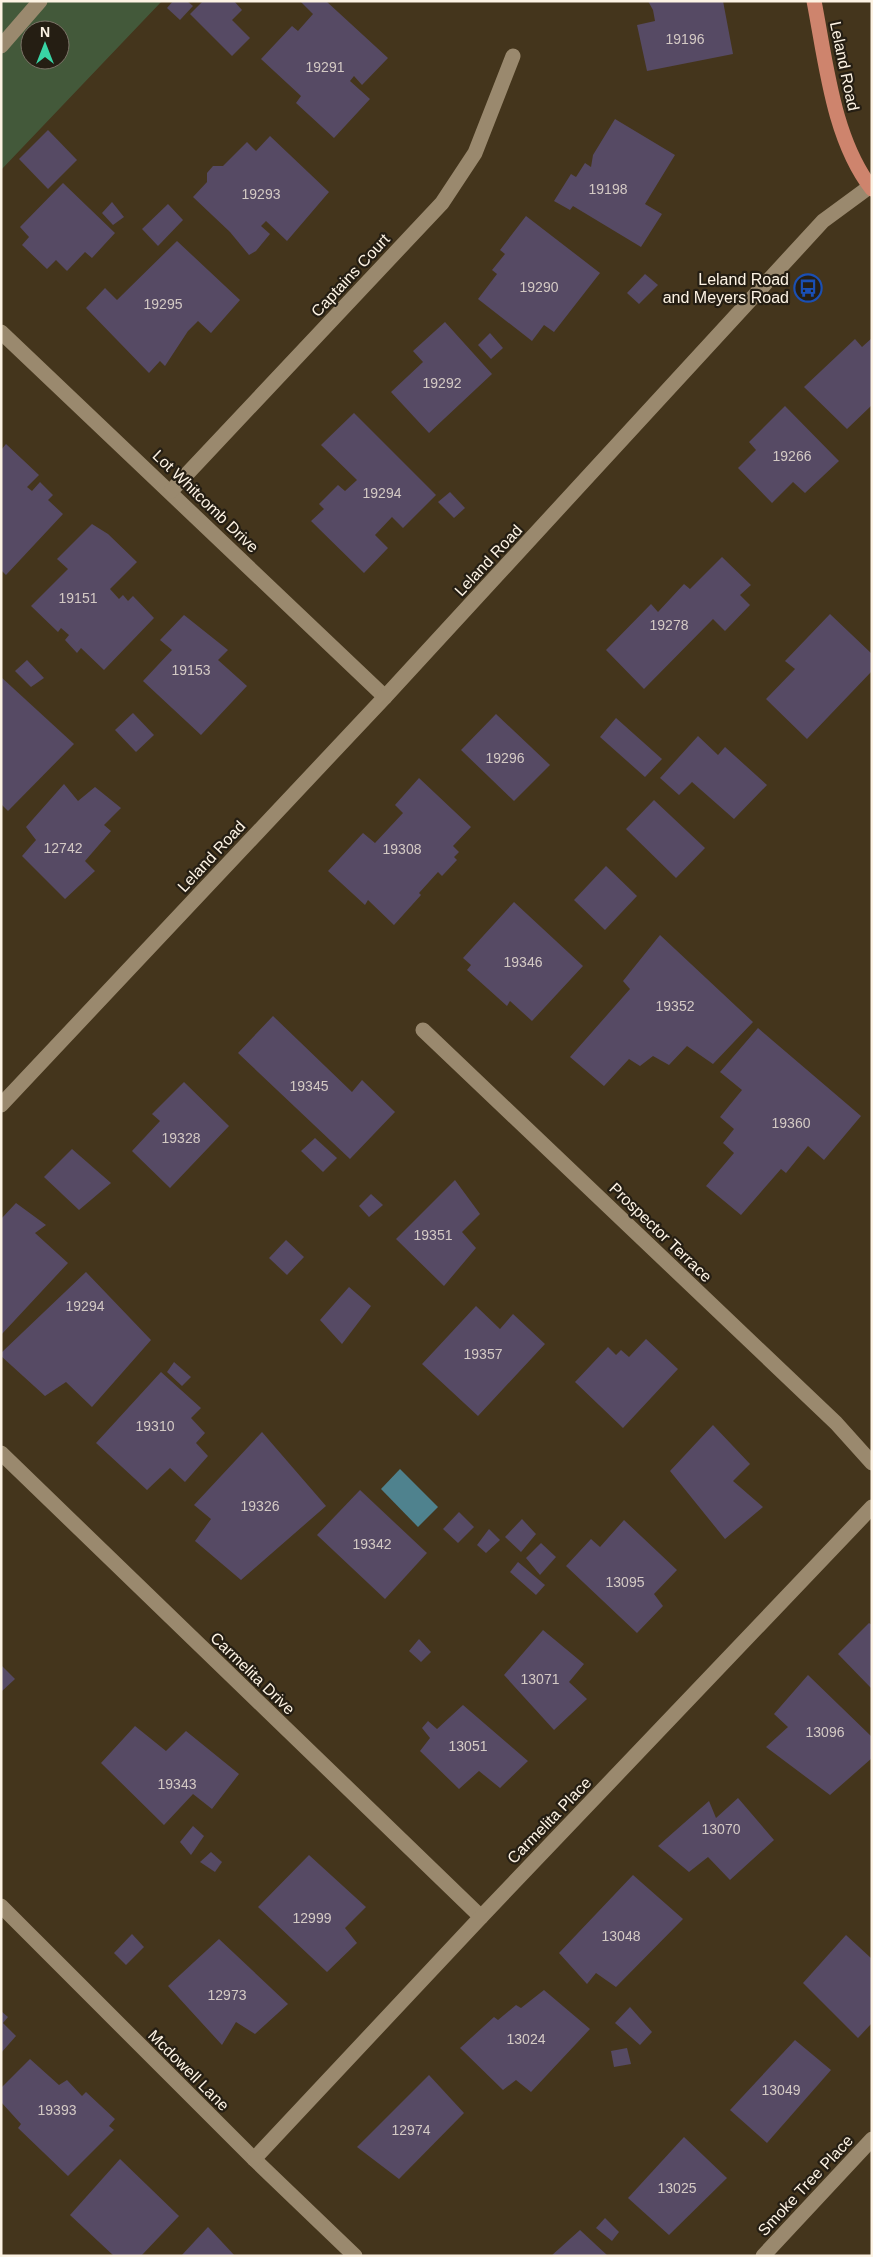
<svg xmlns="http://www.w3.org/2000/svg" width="873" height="2257" viewBox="0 0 873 2257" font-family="Helvetica,sans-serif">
  <rect width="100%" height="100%" fill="#44351c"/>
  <path fill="#43593a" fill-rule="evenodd" d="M1,1h161l-161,169zM30,30h30v30h-30z"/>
  <polygon fill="#4f828e" points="400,1469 438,1507 418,1527 381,1489"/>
  <g fill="#564a64">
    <polygon points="173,1 187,1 193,6 180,20 167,8"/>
    <polygon points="203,1 234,1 242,10 232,20 250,38 232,56 190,14"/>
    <polygon points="300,1 326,1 388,58 362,85 354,76 350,81 370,99 334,138 296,103 301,96 261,59 292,26 298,31 313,14"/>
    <polygon points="648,1 723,1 733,54 647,71 637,25 655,21 653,10"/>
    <polygon points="615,119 675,155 645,204 662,214 641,247 573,206 570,210 554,201 571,174 576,177 585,163 591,167 593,155"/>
    <polygon points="48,130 77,160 48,189 19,159"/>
    <polygon points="270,136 329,192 287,241 266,221 261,226 270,234 256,251 249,255 230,232 193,197 207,182 207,173 213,166 223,166 247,142 256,151"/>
    <polygon points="63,183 115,233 92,258 85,252 67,271 56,260 47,269 22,245 29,237 20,227"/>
    <polygon points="112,202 124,217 113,225 102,213"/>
    <polygon points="168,204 183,220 158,246 142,229"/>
    <polygon points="526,216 600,273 554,332 544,325 532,341 478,299 497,274 492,270 505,254 500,250"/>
    <polygon points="177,241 240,300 211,333 198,321 188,331 165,366 160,361 149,373 86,308 105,288 117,300"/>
    <polygon points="645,274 658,285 639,304 627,293"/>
    <polygon points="445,322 492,374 429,433 391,392 423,362 413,351"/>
    <polygon points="490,333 503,348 491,359 478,345"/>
    <polygon points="872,338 872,405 847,429 804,387 855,339 862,347"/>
    <polygon points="785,406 839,461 805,493 793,482 772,503 738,468 756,450 749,442"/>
    <polygon points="354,413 436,495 403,528 392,517 375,535 388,548 364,573 311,521 324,509 319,504 338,485 345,491 357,480 321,445"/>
    <polygon points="6,444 39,475 27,487 32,491 40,482 53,495 48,500 63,514 6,575 1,570 1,450"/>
    <polygon points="450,492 465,508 454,518 438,502"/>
    <polygon points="92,524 108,534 137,562 110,589 119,599 123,595 128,601 133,596 154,618 104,670 81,648 77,653 65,640 69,635 61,628 58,632 31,606 68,569 57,559"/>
    <polygon points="722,557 751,585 740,595 750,605 725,631 713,619 644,689 606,650 651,604 658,612 684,584 690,589"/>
    <polygon points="830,614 872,654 872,671 807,739 766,699 795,669 785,661"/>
    <polygon points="184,615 228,650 218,660 247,686 201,735 143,681 172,650 160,640"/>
    <polygon points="27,660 44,678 31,687 15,671"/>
    <polygon points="1,677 74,744 8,811 1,804"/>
    <polygon points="133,713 154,735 136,752 115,730"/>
    <polygon points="496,714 550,765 514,801 461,750"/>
    <polygon points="616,718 662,759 645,777 600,737"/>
    <polygon points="698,736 718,755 725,747 767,785 734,819 692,782 679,795 660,778"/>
    <polygon points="419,778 471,827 453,846 459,852 454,857 457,860 442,876 438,872 419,893 421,895 394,925 368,900 365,905 328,871 363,833 375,843 403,813 395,805"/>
    <polygon points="64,784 78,801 95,787 121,808 104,825 111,831 85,861 95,871 65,899 22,856 36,840 26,827"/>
    <polygon points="654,800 705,848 676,878 626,829"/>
    <polygon points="606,866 637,896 605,930 574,900"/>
    <polygon points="514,902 583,966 532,1021 510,1001 507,1006 467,970 471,965 463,958"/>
    <polygon points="660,935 753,1022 713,1064 687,1046 669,1065 653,1056 640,1066 629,1059 604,1086 570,1057 630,989 623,981"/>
    <polygon points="273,1016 352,1092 362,1080 395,1112 350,1159 238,1053"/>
    <polygon points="758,1028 861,1116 824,1160 808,1146 786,1173 781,1169 741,1215 706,1186 734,1153 723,1143 734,1129 720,1117 742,1090 720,1072"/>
    <polygon points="184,1082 229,1126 170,1188 132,1151 160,1121 152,1114"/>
    <polygon points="315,1138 337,1158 323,1172 301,1151"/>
    <polygon points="72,1149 111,1183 79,1210 44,1177"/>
    <polygon points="455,1180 480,1214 462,1232 476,1248 444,1286 396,1239"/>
    <polygon points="371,1194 383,1205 369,1217 359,1206"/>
    <polygon points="16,1203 46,1225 35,1233 68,1263 1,1335 1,1219"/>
    <polygon points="286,1240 304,1257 287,1275 269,1258"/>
    <polygon points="86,1272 151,1340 92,1407 66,1382 45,1396 1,1356 1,1353"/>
    <polygon points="349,1287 371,1306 342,1344 320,1320"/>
    <polygon points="476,1306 500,1329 513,1314 545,1344 478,1416 422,1364"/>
    <polygon points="646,1339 678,1369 623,1428 575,1382 608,1347 616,1355 621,1350 629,1357"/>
    <polygon points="174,1362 191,1377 182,1386 167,1372"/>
    <polygon points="161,1372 201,1408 191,1418 205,1433 196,1443 208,1456 185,1482 170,1468 147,1490 96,1443"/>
    <polygon points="713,1425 750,1464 733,1481 763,1507 725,1539 670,1471"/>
    <polygon points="262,1432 326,1506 241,1580 195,1541 211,1519 194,1505"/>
    <polygon points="360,1490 427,1553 385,1599 317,1535"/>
    <polygon points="459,1512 474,1527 458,1543 443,1529"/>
    <polygon points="522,1519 536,1534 521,1552 505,1537"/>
    <polygon points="624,1520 677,1570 654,1594 663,1606 637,1633 566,1566 591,1539 600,1547"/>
    <polygon points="489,1529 500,1540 486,1553 477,1545"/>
    <polygon points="541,1543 556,1557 540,1575 526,1558"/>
    <polygon points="518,1562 545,1585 536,1595 510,1572"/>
    <polygon points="869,1623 872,1625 872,1689 838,1654"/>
    <polygon points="543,1630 584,1664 569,1682 587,1699 554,1730 504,1675"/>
    <polygon points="419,1639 431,1652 421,1662 409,1651"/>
    <polygon points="1,1665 15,1679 1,1692"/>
    <polygon points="808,1675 872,1737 872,1758 830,1795 766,1747 788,1727 774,1714"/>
    <polygon points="463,1705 528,1761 500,1788 479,1771 459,1789 420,1751 430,1738 422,1728 428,1721 437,1729"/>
    <polygon points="135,1726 166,1751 186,1731 239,1774 212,1809 193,1794 164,1825 101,1763"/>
    <polygon points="738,1798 774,1840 730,1880 708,1857 689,1872 658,1846 709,1801 716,1818"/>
    <polygon points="193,1826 204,1836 191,1855 180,1842"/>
    <polygon points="211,1852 222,1862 215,1872 200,1862"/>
    <polygon points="309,1855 366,1907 345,1928 357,1943 327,1972 258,1907"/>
    <polygon points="633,1875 683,1919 616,1987 596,1973 587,1984 559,1953"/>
    <polygon points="132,1934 144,1947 126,1965 114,1953"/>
    <polygon points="846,1935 872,1959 872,2023 858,2038 803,1983"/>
    <polygon points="219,1939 288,2004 255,2034 236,2022 222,2045 168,1986"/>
    <polygon points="544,1990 590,2029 531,2092 516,2080 503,2090 460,2048 494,2017 498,2020 516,2005 521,2008"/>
    <polygon points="630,2007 652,2032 640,2045 615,2023"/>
    <polygon points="1,2011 8,2017 3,2023 16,2036 1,2053"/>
    <polygon points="795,2040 831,2070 767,2143 730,2110"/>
    <polygon points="627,2048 631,2064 614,2067 611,2051"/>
    <polygon points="30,2059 59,2085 67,2080 82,2096 86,2092 115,2119 109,2126 114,2130 68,2176 18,2128 21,2124 1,2102 1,2088"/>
    <polygon points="429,2075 464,2113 399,2179 357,2147"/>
    <polygon points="684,2137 727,2178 669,2235 628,2198"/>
    <polygon points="120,2159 179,2216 141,2256 114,2256 70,2215"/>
    <polygon points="605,2218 619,2232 612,2241 596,2228"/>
    <polygon points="208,2227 235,2256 181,2256"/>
    <polygon points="580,2230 608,2256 551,2256"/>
  </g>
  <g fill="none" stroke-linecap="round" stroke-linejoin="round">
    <g stroke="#9a896e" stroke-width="15">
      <polyline points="1,46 40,1"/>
      <polyline points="1,332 385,697"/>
      <polyline points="171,491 442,203 475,153 513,56"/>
      <polyline points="423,1030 836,1423 872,1463"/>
      <polyline points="1,1105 385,697 823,221 872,185"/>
      <polyline points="1,1453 481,1917"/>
      <polyline points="1,1906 254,2159 355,2256"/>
      <polyline points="254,2159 481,1917 872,1507"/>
      <polyline points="763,2256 872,2139"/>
    </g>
    <path stroke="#ce846d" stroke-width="15" d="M814,1c12,61 19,138 58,188"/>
  </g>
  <defs>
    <g id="bus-ring" transform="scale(1.4375)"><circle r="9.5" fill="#251e13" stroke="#1a4fb4" stroke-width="1.5"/><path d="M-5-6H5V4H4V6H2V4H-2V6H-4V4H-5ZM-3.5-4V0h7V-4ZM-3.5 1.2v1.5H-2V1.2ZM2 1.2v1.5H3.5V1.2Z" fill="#1a4fb4"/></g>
  </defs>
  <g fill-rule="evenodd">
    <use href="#bus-ring" x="808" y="288"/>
  </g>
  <g text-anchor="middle" stroke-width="4.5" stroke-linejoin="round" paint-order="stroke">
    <g font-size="14" fill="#d3c9c4">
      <text x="685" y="44">19196</text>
      <text x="325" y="72">19291</text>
      <text x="608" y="194">19198</text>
      <text x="261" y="199">19293</text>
      <text x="539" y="292">19290</text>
      <text x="163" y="309">19295</text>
      <text x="442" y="388">19292</text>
      <text x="792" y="461">19266</text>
      <text x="382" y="498">19294</text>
      <text x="78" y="603">19151</text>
      <text x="669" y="630">19278</text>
      <text x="191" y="675">19153</text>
      <text x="505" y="763">19296</text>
      <text x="63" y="853">12742</text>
      <text x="402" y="854">19308</text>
      <text x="523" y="967">19346</text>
      <text x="675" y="1011">19352</text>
      <text x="309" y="1091">19345</text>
      <text x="791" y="1128">19360</text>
      <text x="181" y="1143">19328</text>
      <text x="433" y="1240">19351</text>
      <text x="85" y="1311">19294</text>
      <text x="483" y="1359">19357</text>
      <text x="155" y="1431">19310</text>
      <text x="260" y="1511">19326</text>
      <text x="372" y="1549">19342</text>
      <text x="625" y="1587">13095</text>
      <text x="540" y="1684">13071</text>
      <text x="825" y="1737">13096</text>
      <text x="468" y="1751">13051</text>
      <text x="177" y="1789">19343</text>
      <text x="721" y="1834">13070</text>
      <text x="312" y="1923">12999</text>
      <text x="621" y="1941">13048</text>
      <text x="227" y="2000">12973</text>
      <text x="526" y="2044">13024</text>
      <text x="781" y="2095">13049</text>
      <text x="57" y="2115">19393</text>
      <text x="411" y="2135">12974</text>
      <text x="677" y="2193">13025</text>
    </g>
    <g font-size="16" fill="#fdf3e4" stroke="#251e13">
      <text transform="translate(845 66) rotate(78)" y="6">Leland Road</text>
      <text transform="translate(350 275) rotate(-47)" y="6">Captains Court</text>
      <text transform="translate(206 501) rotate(44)" y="6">Lot Whitcomb Drive</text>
      <text transform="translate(488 560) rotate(-47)" y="6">Leland Road</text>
      <text transform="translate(211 856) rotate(-47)" y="6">Leland Road</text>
      <text transform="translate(661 1232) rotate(44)" y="6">Prospector Terrace</text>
      <text transform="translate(253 1673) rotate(44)" y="6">Carmelita Drive</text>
      <text transform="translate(549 1820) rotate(-46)" y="6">Carmelita Place</text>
      <text transform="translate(189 2070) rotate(45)" y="6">Mcdowell Lane</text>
      <text transform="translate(805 2185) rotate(-47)" y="6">Smoke Tree Place</text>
    </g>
    <g font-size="16" fill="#fdf3e4" stroke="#251e13" text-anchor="end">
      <text x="789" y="285">Leland Road<tspan x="789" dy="18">and Meyers Road</tspan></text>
    </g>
  </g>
  <rect width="873" height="2257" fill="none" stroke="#fdf3e4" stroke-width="5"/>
  <g transform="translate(45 45)"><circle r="24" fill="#251e13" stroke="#7b7367"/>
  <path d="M0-4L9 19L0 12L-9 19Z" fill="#39d4a5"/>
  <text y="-8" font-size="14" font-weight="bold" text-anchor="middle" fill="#fdf3e4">N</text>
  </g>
</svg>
